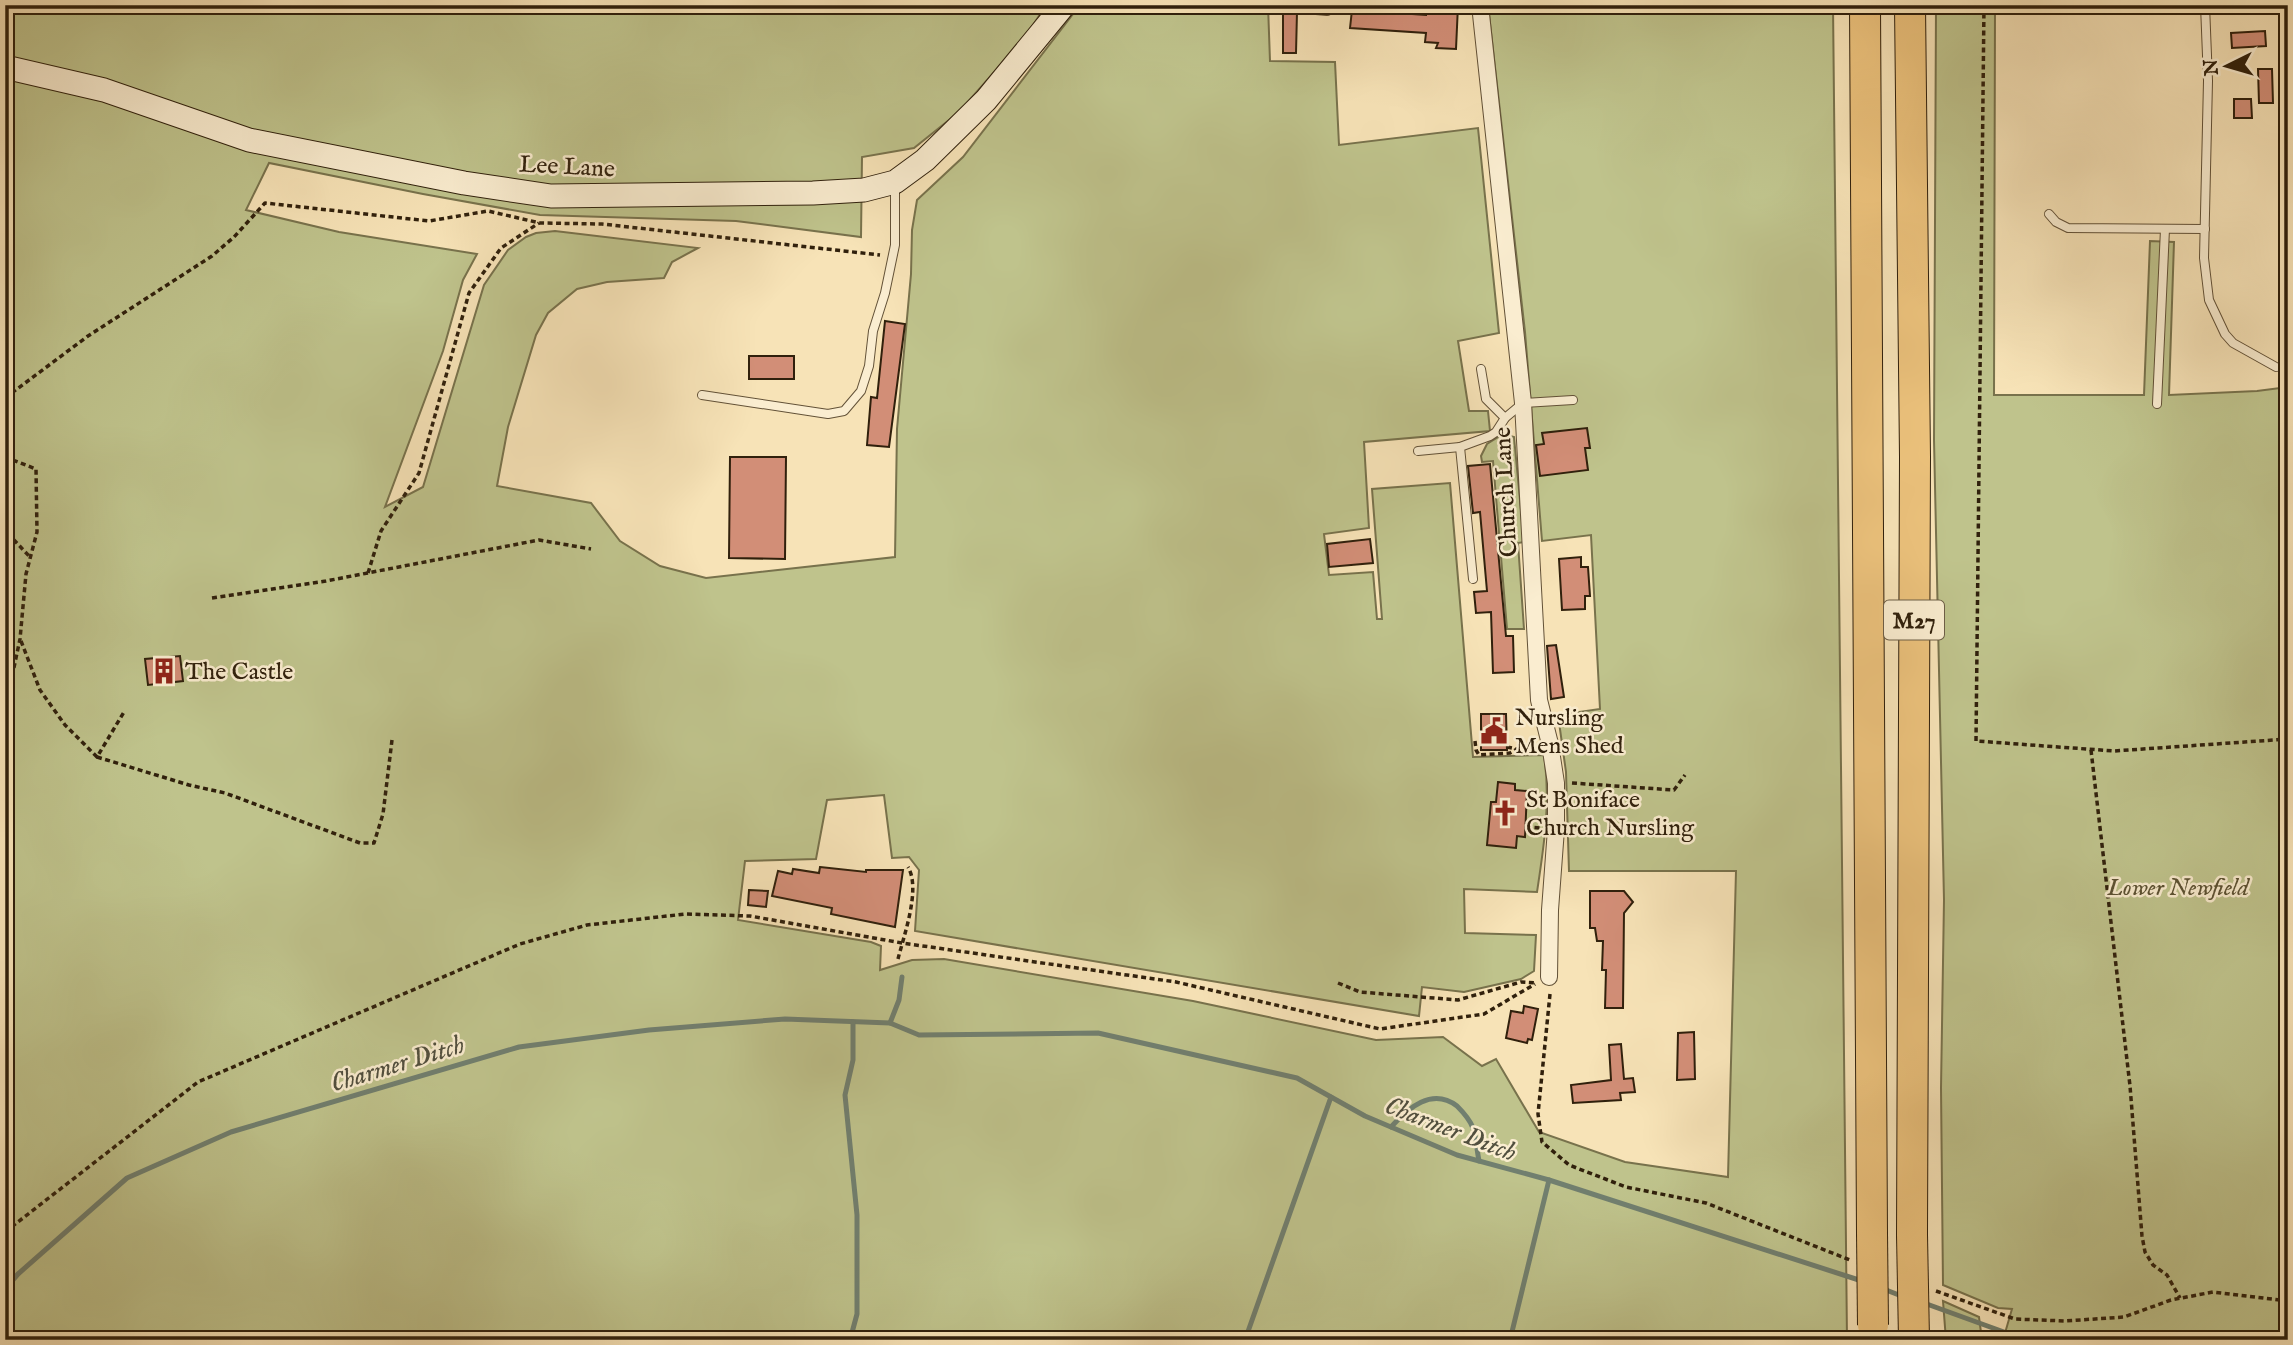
<svg xmlns="http://www.w3.org/2000/svg" width="2293" height="1345" viewBox="0 0 2293 1345" font-family="'IM FELL English',serif">
  <rect width="100%" height="100%" fill="#f7e3b7"/>
  <filter id="stains"><feTurbulence type="fractalNoise" baseFrequency=".00286" numOctaves="4"/><feColorMatrix values="0 0 0 0 .2 0 0 0 0 .09 0 0 0 0 .02 0 0 0 .5 -.17"/></filter>
  <radialGradient id="worn" r=".72"><stop offset=".6" stop-color="#630" stop-opacity="0"/><stop offset="1" stop-color="#630" stop-opacity=".3"/></radialGradient>
  <g fill="#bfc38c" stroke="#78724c" stroke-width="2">
    <path d="M5,5h1041l-20,31 -67,76 -45,36 -52,9 -1,80 -125,-16 -196,-6 -117,-21 -154,-31 -23,47 93,22 138,22 -14,26 -20,71 -58,156 38,-20 61,-202 24,-35 18,-13 10,-4 19,-2 143,17 -26,14 -8,16 -57,4 -30,7 -29,24 -12,22 -28,92 -11,59 94,17 29,38 40,25 46,12 189,-21 2,-128 14,-155 1,-44 5,-30 46,-43 117,-152h188l2,56 65,1 4,83 139,-17 21,205 -41,8 11,70h19l2,20 -126,11 5,86 -45,6 5,41 44,-3 4,47h5l-10,-130 78,-6 23,274 71,-2c7,46 0,91 -7,137l-73,-3 1,44 71,2 -2,36 -13,8 -57,13 -42,-5 -3,29 -504,-85 4,-61 -10,-13 -17,1 -8,-63 -57,5 -11,59 -71,2 -7,59 133,22 10,4 -1,24 32,-10 32,-1 249,42 183,39 67,-3 39,29 14,-7 43,73 86,30 103,15 8,-306h-167l-3,-99 -8,-57 42,-6 -9,-174 -49,6 -17,-209 -37,-327h345l14,1335h-1842z"/>
    <polygon points="1936,5 1995,5 1994,395 2144,395 2150,241 2174,242 2169,395 2257,391 2288,387 2288,1340 2003,1340 2012,1309 1998,1308 1943,1285 1941,1088 1944,900 1934,440"/>
    <polygon points="2279,5 2288,5 2288,110 2288,106"/>
    <polygon points="1503,434 1514,437 1524,542 1518,543 1524,629 1507,629 1493,461 1482,462 1481,456 1487,444"/>
    <polygon points="1943,1301 1979,1317 1982,1340 1946,1340"/>
  </g>
  <g fill="none" stroke-linecap="round" stroke-linejoin="round">
    <g stroke="#717f6f" stroke-width="5">
      <polyline points="890,1023 899,1000 902,977"/>
      <path d="M1391,1127c17,-19 41,-40 66,-21 6,6 13,14 16,22 3,10 4,22 6,33"/>
      <polyline points="1881,1288 1904,1297"/>
      <polyline points="5,1289 18,1274 127,1178 231,1132 519,1047 649,1030 785,1019 890,1023 919,1035 1098,1033 1297,1078 1365,1116 1457,1155 1549,1180 1862,1281"/>
      <polyline points="1924,1303 2026,1340"/>
      <polyline points="850,1340 857,1314 857,1215 845,1095 853,1060 853,1022"/>
      <polyline points="1245,1340 1331,1097"/>
      <polyline points="1510,1340 1549,1180"/>
    </g>
  </g>
  <g fill="#d28e77" stroke="#30200c" stroke-width="2">
    <polygon points="1426,5 1458,5 1456,49 1436,48 1438,43 1425,42 1426,33 1350,28 1352,10 1426,15"/>
    <polygon points="1283,12 1297,12 1296,53 1283,53"/>
    <polygon points="2265,31 2266,46 2232,48 2231,33"/>
    <polygon points="2258,69 2272,69 2273,103 2259,103"/>
    <polygon points="2234,99 2251,99 2252,118 2234,118"/>
    <polygon points="885,321 905,324 889,447 867,445 871,397 877,398"/>
    <rect x="749" y="356" width="45" height="23"/>
    <polygon points="1587,428 1590,448 1585,448 1588,470 1540,476 1536,445 1544,444 1542,433"/>
    <polygon points="730,457 786,457 785,559 729,558"/>
    <polygon points="1490,464 1506,636 1513,636 1514,672 1493,673 1491,612 1476,613 1474,592 1487,591 1480,512 1473,513 1468,466"/>
    <polygon points="1370,539 1373,563 1329,567 1327,544"/>
    <polygon points="1581,557 1581,567 1588,567 1590,596 1585,596 1585,609 1562,610 1559,559"/>
    <polygon points="1556,645 1564,697 1551,699 1547,646"/>
    <polygon points="180,656 183,681 148,685 145,659"/>
    <polygon points="1481,714 1506,714 1507,750 1481,750"/>
    <polygon points="1498,782 1515,784 1515,790 1527,791 1525,837 1517,836 1516,848 1487,845 1491,802 1496,802"/>
    <polygon points="820,867 866,872 866,870 903,870 895,927 831,914 832,908 772,896 778,871 792,874 793,869 819,873"/>
    <polygon points="749,890 768,891 766,907 748,905"/>
    <polygon points="1590,891 1624,891 1633,902 1624,913 1623,1008 1605,1008 1606,970 1602,970 1603,941 1597,941 1595,928 1590,928"/>
    <polygon points="1524,1006 1538,1009 1532,1040 1528,1039 1527,1043 1506,1038 1511,1011 1523,1013"/>
    <polygon points="1694,1032 1695,1079 1677,1080 1678,1033"/>
    <polygon points="1621,1044 1624,1079 1633,1078 1635,1092 1620,1093 1621,1100 1573,1103 1571,1085 1611,1080 1609,1045"/>
  </g>
  <g fill="none" stroke-linecap="round" stroke-linejoin="round">
    <g stroke="#625137" stroke-width="10">
      <g id="lane">
        <polyline points="2205,5 2208,81 2204,258 2209,300 2225,334 2233,343 2276,367"/>
        <polyline points="1305,9 1327,11 1328,5"/>
        <polyline points="2049,214 2056,222 2068,228 2205,229"/>
        <polyline points="1481,369 1486,399 1505,418"/>
        <polyline points="702,395 828,414 844,411 861,391 869,366 873,331 885,293 895,245 895,185"/>
        <polyline points="2157,404 2165,229"/>
        <polyline points="1418,451 1460,447"/>
        <polyline points="1473,579 1460,447 1490,436 1496,432 1505,418 1523,403 1573,400"/>
      </g>
    </g>
    <g stroke="#625137" stroke-width="18">
      <polyline id="street" points="1480,5 1523,403 1539,700 1550,744 1556,783 1556,829 1550,910 1549,977"/>
    </g>
    <g stroke="#30200c" stroke-width="25">
      <polyline id="secondary" points="5,67 104,90 249,140 464,183 551,196 813,193 864,190 895,182 925,160 986,100 1064,5"/>
    </g>
    <g stroke="#30200c" stroke-width="32">
      <g id="highway">
        <polyline points="1865,5 1872,1233"/>
        <polyline points="1910,5 1915,457 1912,1235"/>
      </g>
    </g>
    <g stroke="#30200c" stroke-width="3.5" stroke-dasharray="5 3.5" stroke-linecap="butt">
      <polyline points="1984,5 1976,741 2114,751 2288,739"/>
      <polyline points="5,398 88,336 212,256 234,237 265,203 429,221 488,211 540,223 602,224 880,255"/>
      <polyline points="5,457 36,469 37,532 26,574 20,639 5,710"/>
      <polyline points="5,539 14,540 30,557"/>
      <polyline points="368,573 381,531 419,473 469,293 501,248 539,223"/>
      <polyline points="212,598 326,581 539,540 591,549"/>
      <polyline points="21,641 40,690 65,725 97,757 124,712"/>
      <polyline points="1475,741 1476,750 1479,755 1510,753 1517,749"/>
      <polyline points="1507,747 1517,749 1534,745"/>
      <polyline points="2091,750 2130,1086 2142,1236 2145,1252 2153,1265 2167,1275 2180,1298"/>
      <polyline points="97,757 189,785 225,793 360,843 374,843 383,814 392,740"/>
      <polyline points="1572,783 1674,790 1685,775"/>
      <polyline points="1526,827 1540,828"/>
      <path d="M898,959c6,-24 23,-70 10,-92"/>
      <polyline points="1338,983 1360,992 1458,1000 1521,982 1536,983"/>
      <polyline points="1550,994 1538,1114 1542,1142 1569,1165 1626,1187 1706,1203 1850,1260"/>
      <polyline points="5,1232 198,1082 520,944 587,925 685,914 750,916 902,943 1176,982 1380,1029 1484,1014 1535,984"/>
      <polyline points="1936,1291 2015,1319 2065,1321 2124,1317 2171,1300 2213,1292 2288,1301"/>
    </g>
    <use href="#lane" stroke="#faedd0" stroke-width="8"/>
    <use href="#street" stroke="#faedd0" stroke-width="16"/>
    <use href="#secondary" stroke="#faedd0" stroke-width="23"/>
    <use href="#highway" stroke="#ecc27c" stroke-width="30"/>
    <g stroke="#30200c" stroke-width="32" stroke-linecap="butt">
      <g id="highway-bridge">
        <polyline points="1872,1233 1873,1325"/>
        <polyline points="1912,1235 1914,1339"/>
      </g>
    </g>
    <use href="#highway-bridge" stroke="#ecc27c" stroke-width="30"/>
  </g>
  <defs>
    <g id="building-bare" transform="scale(2.1)"><path d="M-4-6H4V6H1V3H-1V6H-4ZM-2.5-4.3h1.7v1.8h-1.7ZM.8-4.3h1.7v1.8H.8ZM-2.5-1h1.7V.8h-1.7ZM.8-1h1.7V.8H.8Z" fill="#8f2418" stroke="#faedd0" stroke-width="2.5" paint-order="stroke"/></g>
    <g id="civic-bare" transform="scale(2.1)"><path d="M-.6-6.5H3V-4.5H.6V-3L4-1V1h2V6H-6V1h2V-1L-.6-3ZM-1.2 2.5V6h2.4V2.5Z" fill="#8f2418" stroke="#faedd0" stroke-width="2.5" paint-order="stroke"/></g>
    <g id="church-bare" transform="scale(2.1)"><path d="M-1.2-6h2.4v3.5h3.3v2.4h-3.3V6h-2.4V-.1h-3.3v-2.4h3.3Z" fill="#8f2418" stroke="#faedd0" stroke-width="2.5" paint-order="stroke"/></g>
  </defs>
  <g fill-rule="evenodd">
    <use href="#building-bare" x="164" y="671"/>
    <use href="#civic-bare" x="1494" y="731"/>
    <use href="#church-bare" x="1505" y="813"/>
  </g>
  <g text-anchor="middle" stroke-width="5" stroke-linejoin="round" paint-order="stroke">
    <rect fill="#faedd0" stroke="#6d5e47" stroke-width="2" x="1884" y="600.5" width="60" height="39" rx="5"/>
    <g font-size="23" font-weight="bold" fill="#30200c">
      <text x="1914" y="628">M27</text>
    </g>
    <g font-size="24" fill="#30200c" stroke="#faedd0">
      <text transform="translate(567 166) rotate(3)" y="8">Lee Lane</text>
      <text transform="translate(1505 492) rotate(-93)" y="8">Church Lane</text>
    </g>
    <g font-size="24" fill="#30200c" stroke="#faedd0" text-anchor="start">
      <text x="185" y="679">The Castle</text>
      <text x="1515" y="725">Nursling<tspan x="1515" dy="28">Mens Shed</tspan></text>
      <text x="1526" y="807">St Boniface<tspan x="1526" dy="28">Church Nursling</tspan></text>
    </g>
    <g font-size="24" font-style="italic" fill="#5b5132" stroke="#faedd0">
      <text x="2178" y="895">Lower Newfield</text>
    </g>
    <g font-size="26" font-style="italic" fill="#514f3e" stroke="#faedd0">
      <text transform="translate(397 1063) rotate(-17)" y="9">Charmer Ditch</text>
      <text transform="translate(1451 1128) rotate(21)" y="9">Charmer Ditch</text>
    </g>
  </g>
  <rect width="2293" height="1345" fill="none" stroke="#f7e3b7" stroke-width="28"/>
  <rect x="7" y="7" width="2279" height="1331" fill="none" stroke="#30200c" stroke-width="3.5"/>
  <rect x="14" y="14" width="2265" height="1317" fill="none" stroke="#30200c" stroke-width="2"/>
  <g transform="translate(2227 66) rotate(265)" stroke="#faedd0" stroke-width="5" paint-order="stroke">
  <path d="M0-5L12 26L0 18L-12 26Z" fill="#30200c"/>
  <text y="-10" font-size="19" font-weight="bold" text-anchor="middle" fill="#30200c">N</text>
  </g>
  <rect width="100%" height="100%" filter="url(#stains)"/>
  <rect width="100%" height="100%" fill="url(#worn)"/>
</svg>
